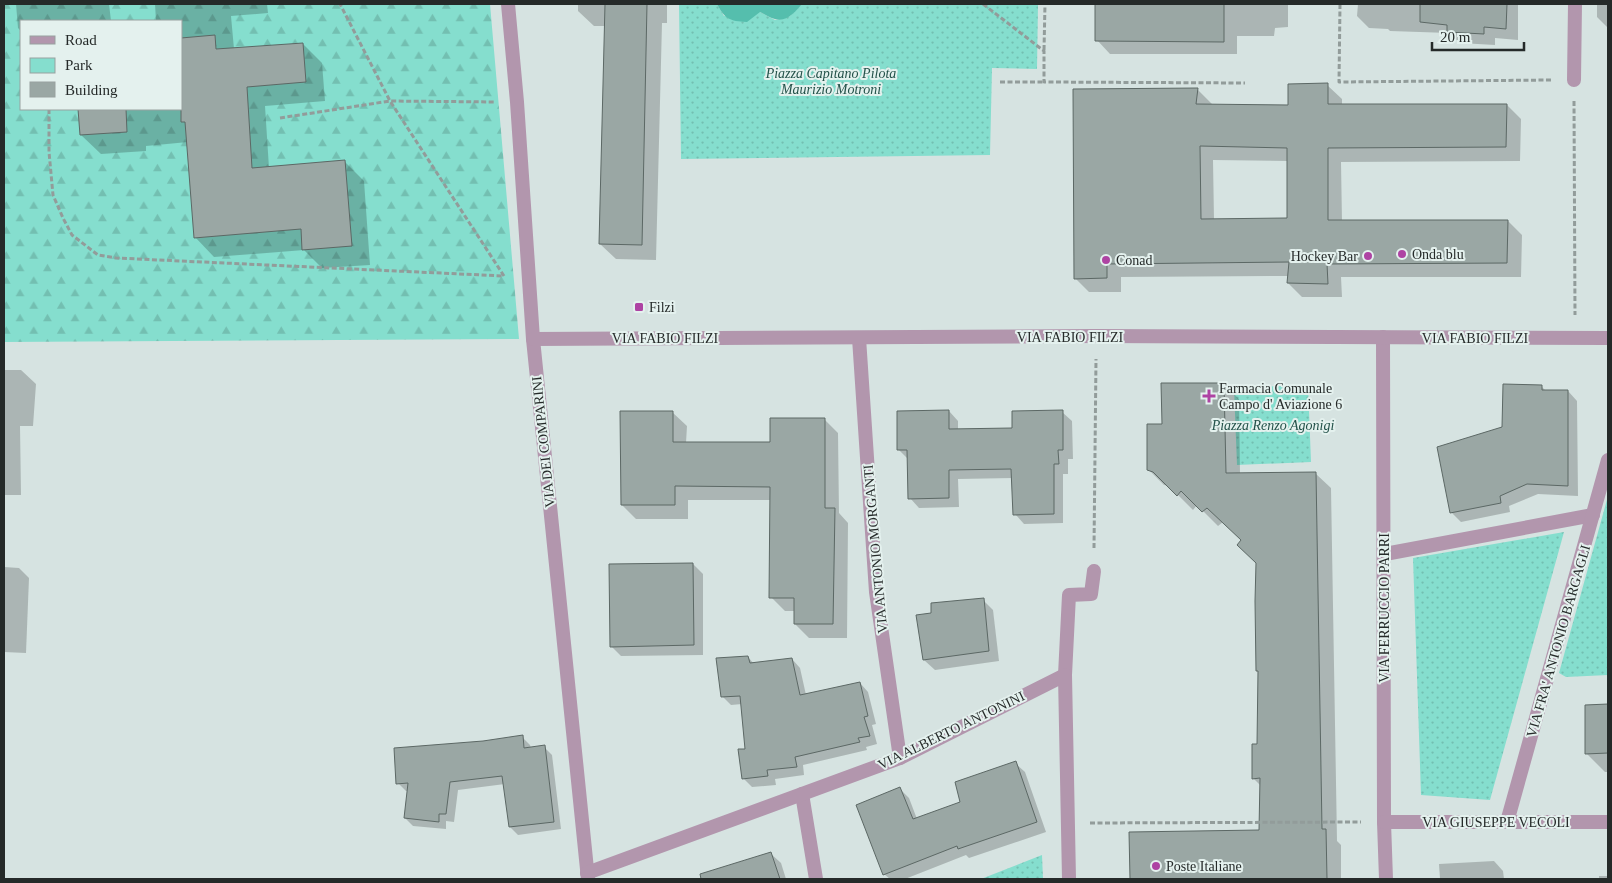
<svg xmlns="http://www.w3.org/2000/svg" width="1612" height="883" viewBox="0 0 1612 883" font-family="Georgia,serif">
  <defs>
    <pattern id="green-dots" width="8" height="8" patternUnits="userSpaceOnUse" patternTransform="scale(1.25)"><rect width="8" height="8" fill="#85dece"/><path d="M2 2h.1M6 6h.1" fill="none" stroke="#73bfb1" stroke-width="1.8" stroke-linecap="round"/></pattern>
    <pattern id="forest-firs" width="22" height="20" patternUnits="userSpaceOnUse" patternTransform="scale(1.25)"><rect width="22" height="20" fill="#85dece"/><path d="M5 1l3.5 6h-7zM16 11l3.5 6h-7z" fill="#73bfb1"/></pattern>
  </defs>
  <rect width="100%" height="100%" fill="#d6e3e1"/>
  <g fill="url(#green-dots)">
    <polygon points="679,4 717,4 724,16 760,12 775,20 782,19 790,16 802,4 1038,4 1037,69 992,68 990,155 681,159"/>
    <polygon points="1308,385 1311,462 1237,465 1234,388"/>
    <polygon points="1608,496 1608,675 1566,677 1559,673"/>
    <polygon points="1564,532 1490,800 1421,795 1413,558"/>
    <polygon points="1042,855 1043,879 981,879"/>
  </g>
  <path fill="url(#forest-firs)" fill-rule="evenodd" d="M4,4h486l29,335 -515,3zM21,21h160v88h-160z"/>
  <path fill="#55bead" d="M717,4h85c-6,7 -16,19 -27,15 -5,-1 -10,-5 -15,-7l-13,10c-18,-1 -22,-3 -30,-18z"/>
  <g fill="#0003" fill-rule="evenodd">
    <polygon points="16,4 109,4 111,21 21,21 21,31 18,28"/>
    <polygon points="155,4 267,4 268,13 231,16 234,49 303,44 322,63 325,101 265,106 269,168 345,162 364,181 370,265 322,268 304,250 214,257 195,237 188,142 146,146 146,151 101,154 81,135 79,109 181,109 181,21 156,21"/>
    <polygon points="578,4 667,4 667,23 662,23 656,260 616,259 600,244 605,26 594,26 578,11"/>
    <polygon points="1096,4 1288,4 1288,27 1275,28 1274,36 1237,36 1237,54 1110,54 1097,40"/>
    <polygon points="1358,4 1518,4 1518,40 1495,38 1495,45 1460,43 1449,33 1390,31 1388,29 1369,28 1357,16"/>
    <polygon points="1597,4 1608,4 1608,28 1597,17"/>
    <path d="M1327,85l15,14v6h165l14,14 -1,42 -179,1 1,60 166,-1 14,14 -1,42h-180l1,20h-40l-14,-14 1,-7 -168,1v15h-32l-14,-14v-188h123l14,14v2h77zM1213,160l76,1v58l-75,1z"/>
    <polygon points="4,370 21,370 36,384 33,426 20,426 21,495 4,495"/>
    <polygon points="1224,384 1239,399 1240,474 1316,474 1331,488 1337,841 1341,845 1341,879 1131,879 1130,833 1261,831 1261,786 1253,778 1258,745 1260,673 1257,671 1257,563 1242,541 1223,522 1218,526 1197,505 1193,510 1169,486 1164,485 1149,470 1163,425"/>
    <polygon points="1541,386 1546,391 1568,391 1577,401 1578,496 1538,494 1509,506 1510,512 1461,522 1451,512 1503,428"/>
    <polygon points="949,411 958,421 958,430 1013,429 1062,412 1072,421 1073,459 1068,459 1068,474 1063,474 1063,523 1024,524 1015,514 1013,478 958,479 959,507 919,508 910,498 908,459 898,449"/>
    <polygon points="672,412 687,426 686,443 772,444 824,419 838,433 839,513 848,523 847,638 809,638 795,624 795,611 785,611 771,597 771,500 688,500 688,519 636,519 622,505"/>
    <polygon points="693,564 703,574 703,655 621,656 611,646"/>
    <polygon points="4,567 19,568 29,578 26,653 4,652"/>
    <polygon points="983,600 993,610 999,661 935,670 924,660 933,615"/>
    <polygon points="748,657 754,664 792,659 800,668 806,695 860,683 868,692 876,724 872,725 877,744 866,747 867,750 803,765 804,775 775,779 776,785 752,787 744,779 747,750 742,704 731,705 723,697"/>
    <polygon points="1586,706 1608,706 1608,772 1605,772 1586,753"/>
    <polygon points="522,737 530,745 531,748 544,747 552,755 561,829 518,835 510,827 505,784 458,790 454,822 446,821 446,829 413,826 405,818 408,791 406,791 398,783 483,742"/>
    <polygon points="1015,763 1025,772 1046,832 969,858 966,855 905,879 890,879 884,874 899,788 909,798 917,819 962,803"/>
    <polygon points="770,853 781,863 786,879 737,879 732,865"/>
    <polygon points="1494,861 1503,871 1504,879 1440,879 1439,864"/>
    <rect x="1599" y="876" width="9" height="3"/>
  </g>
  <g fill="#9aa7a4" stroke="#5c6865" fill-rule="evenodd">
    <polygon points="605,4 647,4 642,245 599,244"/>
    <polygon points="1095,4 1224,4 1224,42 1095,41"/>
    <polygon points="1420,4 1507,4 1506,29 1484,27 1484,34 1447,32 1447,25 1420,22"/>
    <polygon points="215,35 216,49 303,43 306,82 247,87 252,168 345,160 352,246 302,250 301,229 194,238 185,122 181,122 181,38"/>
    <path d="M1328,83v21h179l-1,43 -178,1v72h180l-1,43 -180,1 1,20 -41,-1 2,-21 -182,2v14l-33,1 -1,-190 125,-1 -2,16 92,1v-21zM1200,146l87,2v70l-86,1z"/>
    <polygon points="78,109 126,109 127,132 80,135"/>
    <polygon points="1161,383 1224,383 1226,473 1316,472 1322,829 1326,829 1327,879 1130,879 1129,832 1259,830 1260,778 1252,779 1252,744 1257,744 1258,671 1256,671 1255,601 1256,563 1237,545 1241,540 1207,508 1202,512 1181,491 1177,496 1153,472 1147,470 1147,424 1162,424"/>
    <polygon points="1503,384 1542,385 1542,390 1568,390 1568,486 1527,484 1500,496 1501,503 1450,513 1437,447 1502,427"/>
    <polygon points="949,410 949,429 1012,428 1012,411 1063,410 1063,450 1058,450 1059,464 1054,464 1054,514 1013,515 1011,469 949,470 949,498 908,499 907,450 897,450 897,411"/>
    <polygon points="620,411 673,411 673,442 770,442 770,418 825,418 825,508 835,508 833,624 794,624 794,598 769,598 770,487 675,486 675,505 621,505"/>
    <polygon points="693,563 694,645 610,647 609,564"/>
    <polygon points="984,598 989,651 923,660 916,615 931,613 931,603"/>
    <polygon points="748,656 750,663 792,658 800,695 860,682 868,716 864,717 870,736 858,738 860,742 795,757 797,767 767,770 768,776 742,779 738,749 745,749 740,696 721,697 716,658"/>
    <polygon points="1608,704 1608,753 1585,754 1585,705"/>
    <polygon points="523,735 524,748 545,745 554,822 509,827 502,776 450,782 446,814 439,814 439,822 404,818 408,783 396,784 394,748 483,741"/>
    <polygon points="1016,761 1037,822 958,849 957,846 883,875 856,805 900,787 913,819 960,802 955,782"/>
    <polygon points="771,852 780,879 701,879 700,874"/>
  </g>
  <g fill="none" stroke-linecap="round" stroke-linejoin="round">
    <g stroke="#929c9a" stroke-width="3" stroke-dasharray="5 2.5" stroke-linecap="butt">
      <polyline points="983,4 1044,51 1044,82 1245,83"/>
      <polyline points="1340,4 1339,82 1551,80"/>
      <polyline points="1044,50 1045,4"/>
      <polyline points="1000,82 1044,82"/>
      <polyline points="1574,101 1575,315"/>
      <polyline points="49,109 49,152 53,195 63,218 72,235 98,255 116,258 504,276 390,101 340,4"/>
      <polyline points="280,118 390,101 496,102"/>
      <polyline points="1094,548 1096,359"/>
      <polyline points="1090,823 1361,822"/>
    </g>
    <g stroke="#b296ad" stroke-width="14">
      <polyline points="1574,80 1575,4"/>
      <polyline points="1065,675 1069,595 1091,594 1094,571"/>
    </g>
    <g stroke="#b296ad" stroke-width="14">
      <polyline points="508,4 517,102 533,339 588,879"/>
      <polyline points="1383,337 1384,822 1386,879"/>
      <polyline points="859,338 876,592 900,758"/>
      <polyline points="533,339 1096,336 1608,338"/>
      <polyline points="1385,554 1593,515"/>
      <polyline points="802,794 816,879"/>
      <polyline points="1384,822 1608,822"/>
      <polyline points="1507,822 1608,460"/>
      <polyline points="587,873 900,758 1065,675 1069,879"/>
    </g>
  </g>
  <g fill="#ae43a3" stroke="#e4f1ee" stroke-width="2">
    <circle cx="1402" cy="254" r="5"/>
    <circle cx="1368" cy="256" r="5"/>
    <circle cx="1106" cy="260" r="5"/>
    <rect x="634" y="302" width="10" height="10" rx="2.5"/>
    <path d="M1206.5 388.5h5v5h5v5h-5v5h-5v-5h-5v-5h5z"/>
    <circle cx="1156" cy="866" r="5"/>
  </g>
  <g text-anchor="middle" stroke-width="4" stroke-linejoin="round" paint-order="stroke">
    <g font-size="14" font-style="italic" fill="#24524a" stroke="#e4f1ee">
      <text x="831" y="78">Piazza Capitano Pilota<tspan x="831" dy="16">Maurizio Motroni</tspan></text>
      <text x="1273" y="430">Piazza Renzo Agonigi</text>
    </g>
    <g font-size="14" fill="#252a29" stroke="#e4f1ee" text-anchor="start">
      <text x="1412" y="259">Onda blu</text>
      <text x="1358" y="261" text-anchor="end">Hockey Bar</text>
      <text x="1116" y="265">Conad</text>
      <text x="649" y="312">Filzi</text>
      <text x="1219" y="393">Farmacia Comunale<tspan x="1219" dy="16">Campo d' Aviazione 6</tspan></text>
      <text x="1166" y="871">Poste Italiane</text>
    </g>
    <g font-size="14" fill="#252a29" stroke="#e4f1ee">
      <text x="1070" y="342">VIA FABIO FILZI</text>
      <text x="665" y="343">VIA FABIO FILZI</text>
      <text x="1475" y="343">VIA FABIO FILZI</text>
      <text transform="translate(543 442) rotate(-96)" y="5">VIA DEI COMPARINI</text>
      <text transform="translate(875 549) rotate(-95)" y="5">VIA ANTONIO MORGANTI</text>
      <text transform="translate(1384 608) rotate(-90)" y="5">VIA FERRUCCIO PARRI</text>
      <text transform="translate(1558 641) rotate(-74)" y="5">VIA FRA' ANTONIO BARGAGLI</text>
      <text transform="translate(951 730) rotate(-26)" y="5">VIA ALBERTO ANTONINI</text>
      <text x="1496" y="827">VIA GIUSEPPE VECOLI</text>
    </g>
  </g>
  <rect width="1612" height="883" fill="none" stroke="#252a29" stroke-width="10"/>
  <rect x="20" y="20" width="162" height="90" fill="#e4f1ee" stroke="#98a19f"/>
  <rect x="30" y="36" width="25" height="8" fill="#b296ad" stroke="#98a19f"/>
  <text x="65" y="45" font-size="15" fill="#252a29">Road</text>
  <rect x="30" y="58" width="25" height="15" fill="#85dece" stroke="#98a19f"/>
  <text x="65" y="70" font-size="15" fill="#252a29">Park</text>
  <rect x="30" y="82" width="25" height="15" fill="#9aa7a4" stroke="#98a19f"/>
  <text x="65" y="95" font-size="15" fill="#252a29">Building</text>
  <path d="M1432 42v8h92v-8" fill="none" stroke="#252a29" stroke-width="2.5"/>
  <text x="1440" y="42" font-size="15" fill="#252a29" stroke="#e4f1ee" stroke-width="4" paint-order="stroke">20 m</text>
</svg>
